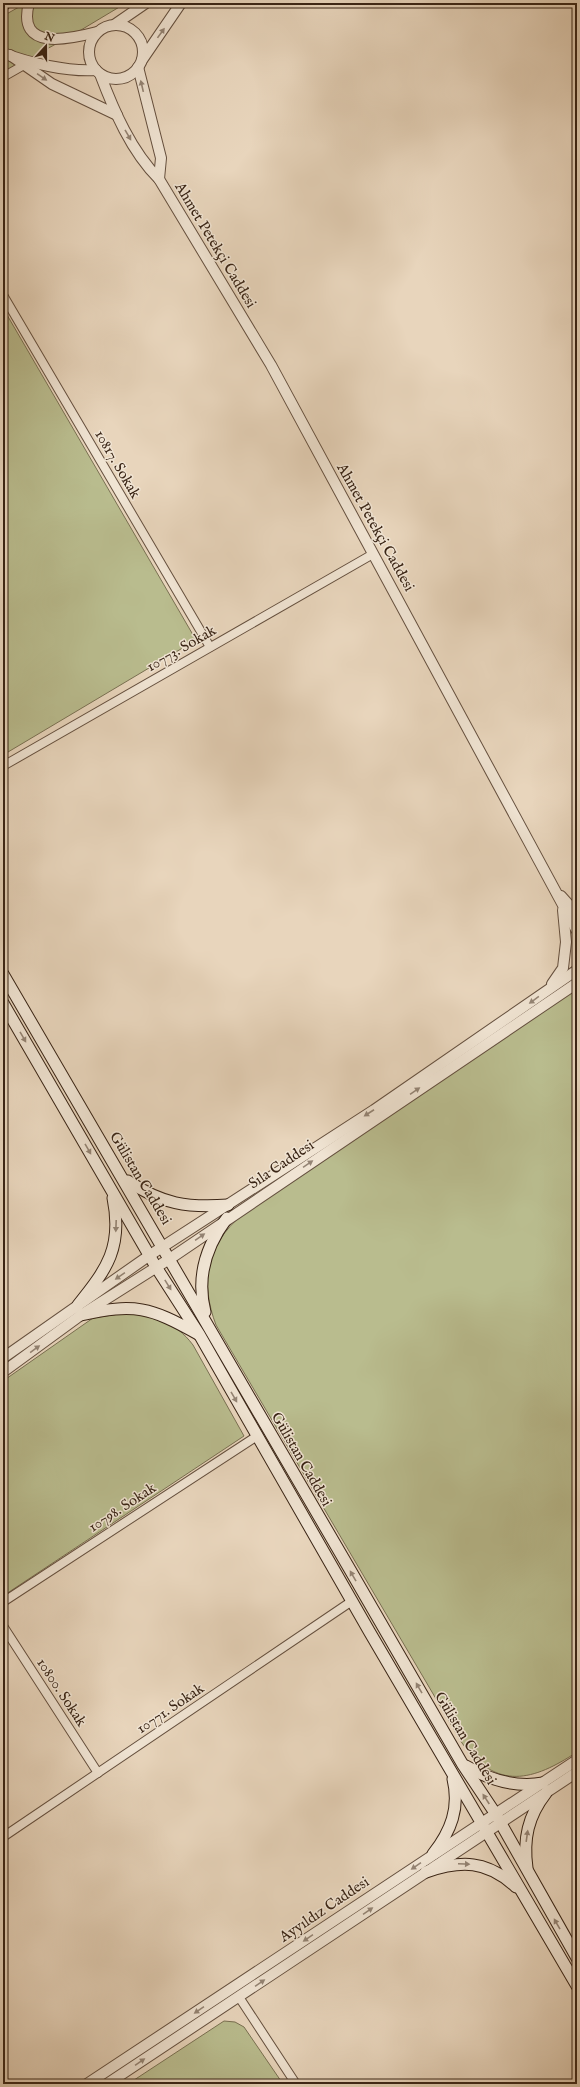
<svg xmlns="http://www.w3.org/2000/svg" width="580" height="2087" viewBox="0 0 580 2087" font-family="'IM FELL English',serif">
  <rect width="100%" height="100%" fill="#e8d5bc"/>
  <filter id="stains"><feTurbulence type="fractalNoise" baseFrequency=".005" numOctaves="4"/><feColorMatrix values="0 0 0 0 .2 0 0 0 0 .09 0 0 0 0 .02 0 0 0 .5 -.17"/></filter>
  <radialGradient id="worn" r=".72"><stop offset=".6" stop-color="#630" stop-opacity="0"/><stop offset="1" stop-color="#630" stop-opacity=".3"/></radialGradient>
  <g fill="#b9bc8e" stroke="#797052">
    <polygon points="26,3 126,3 76,33 3,73 3,16"/>
    <polygon points="3,308 196,640 3,755"/>
    <path d="M577,989v763c-44,29 -80,39 -115,-9l-246,-418c-16,-42 -10,-80 26,-110z"/>
    <path d="M126,1313c28,3 49,8 67,32l51,91 -241,160v-215l90,-63z"/>
    <polygon points="224,2021 235,2022 244,2027 283,2084 128,2084"/>
  </g>
  <g fill="none" stroke-linecap="round" stroke-linejoin="round">
    <g stroke="#65503f" stroke-width="10">
      <g id="minor">
        <polyline points="3,77 24,65"/>
        <polyline points="3,295 210,647"/>
        <polyline points="3,766 373,554"/>
        <polyline points="3,1602 257,1436"/>
        <polyline points="3,1626 98,1773"/>
        <polyline points="3,1837 352,1601"/>
        <polyline points="239,1997 296,2084"/>
      </g>
    </g>
    <g stroke="#65503f" stroke-width="12">
      <g id="tertiary">
        <path d="M29,3c-13,49 41,36 68,29"/>
        <polyline points="114,25 146,3"/>
        <circle cx="116" cy="52" r="27"/>
        <path d="M3,53c26,10 65,19 93,17"/>
        <polyline points="10,55 52,84 117,115"/>
        <polyline points="142,60 181,3"/>
        <polyline points="138,67 161,158 159,179"/>
        <path d="M100,74c14,37 31,77 59,105l112,186 306,566"/>
        <polyline points="561,896 577,914"/>
        <polyline points="552,984 563,968 566,942 563,910"/>
        <polyline points="3,1358 150,1255 374,1110 577,970"/>
        <polyline points="3,1372 81,1315 171,1258 577,983"/>
        <polyline points="87,2084 577,1760"/>
        <polyline points="107,2084 577,1772"/>
      </g>
    </g>
    <g stroke="#392415" stroke-width="13">
      <g id="secondary">
        <path d="M3,974c155,262 307,527 460,791l32,48 82,145"/>
        <polyline points="3,1003 156,1267 199,1334 369,1631 577,1986"/>
        <path d="M128,1181c34,23 59,27 100,24"/>
        <path d="M78,1305c29,-36 45,-58 35,-107"/>
        <path d="M205,1312c-9,-35 1,-66 22,-94"/>
        <path d="M81,1315c54,-12 69,-8 117,19"/>
        <path d="M466,1766c24,14 49,22 77,17"/>
        <path d="M433,1854c18,-23 27,-46 20,-75"/>
        <path d="M527,1868c-4,-29 1,-52 19,-75"/>
        <path d="M426,1872c35,-12 61,-12 90,15"/>
      </g>
    </g>
    <g stroke="#392415" stroke-width="15">
      <polyline id="trunk" points="3,4 4,3"/>
    </g>
    <use href="#minor" stroke="#f0e4d3" stroke-width="8"/>
    <use href="#tertiary" stroke="#f0e4d3" stroke-width="10"/>
    <use href="#secondary" stroke="#f0e4d3" stroke-width="11"/>
    <use href="#trunk" stroke="#e8d5bc" stroke-width="13"/>
  </g>
  <defs><path id="oneway-solid" d="M-6-.8H1V-3.2L6.5 0L1 3.2V.8H-6Z"/></defs>
  <g fill="#948474">
    <use href="#oneway-solid" transform="translate(161 33) rotate(-54)"/>
    <use href="#oneway-solid" transform="translate(42 77) rotate(34)"/>
    <use href="#oneway-solid" transform="translate(142 86) rotate(-103)"/>
    <use href="#oneway-solid" transform="translate(128 135) rotate(60)"/>
    <use href="#oneway-solid" transform="translate(534 1000) rotate(144)"/>
    <use href="#oneway-solid" transform="translate(23 1037) rotate(60)"/>
    <use href="#oneway-solid" transform="translate(415 1091) rotate(-34)"/>
    <use href="#oneway-solid" transform="translate(369 1113) rotate(147)"/>
    <use href="#oneway-solid" transform="translate(88 1149) rotate(60)"/>
    <use href="#oneway-solid" transform="translate(308 1164) rotate(-34)"/>
    <use href="#oneway-solid" transform="translate(116 1226) rotate(92)"/>
    <use href="#oneway-solid" transform="translate(200 1237) rotate(-35)"/>
    <use href="#oneway-solid" transform="translate(120 1276) rotate(145)"/>
    <use href="#oneway-solid" transform="translate(168 1285) rotate(58)"/>
    <use href="#oneway-solid" transform="translate(35 1349) rotate(-36)"/>
    <use href="#oneway-solid" transform="translate(234 1397) rotate(60)"/>
    <use href="#oneway-solid" transform="translate(353 1576) rotate(-120)"/>
    <use href="#oneway-solid" transform="translate(419 1688) rotate(-120)"/>
    <use href="#oneway-solid" transform="translate(486 1799) rotate(-123)"/>
    <use href="#oneway-solid" transform="translate(527 1836) rotate(-82)"/>
    <use href="#oneway-solid" transform="translate(464 1864) rotate(2)"/>
    <use href="#oneway-solid" transform="translate(416 1866) rotate(146)"/>
    <use href="#oneway-solid" transform="translate(368 1911) rotate(-34)"/>
    <use href="#oneway-solid" transform="translate(557 1924) rotate(-120)"/>
    <use href="#oneway-solid" transform="translate(308 1938) rotate(146)"/>
    <use href="#oneway-solid" transform="translate(260 1983) rotate(-34)"/>
    <use href="#oneway-solid" transform="translate(199 2010) rotate(146)"/>
    <use href="#oneway-solid" transform="translate(140 2062) rotate(-34)"/>
  </g>
  <g text-anchor="middle" stroke-width="3" stroke-linejoin="round" paint-order="stroke">
    <g font-size="15" fill="#392415" stroke="#f0e4d3">
      <text transform="translate(216 245) rotate(59)" y="5">Ahmet Petekçi Caddesi</text>
      <text transform="translate(118 464) rotate(60)" y="5">10817. Sokak</text>
      <text transform="translate(376 527) rotate(61)" y="5">Ahmet Petekçi Caddesi</text>
      <text transform="translate(181 648) rotate(-30)" y="5">10773. Sokak</text>
      <text transform="translate(281 1164) rotate(-34)" y="5">Sıla Caddesi</text>
      <text transform="translate(141 1178) rotate(59)" y="5">Gülistan Caddesi</text>
      <text transform="translate(302 1459) rotate(60)" y="5">Gülistan Caddesi</text>
      <text transform="translate(122 1507) rotate(-33)" y="5">10798. Sokak</text>
      <text transform="translate(62 1692) rotate(57)" y="5">10800. Sokak</text>
      <text transform="translate(170 1708) rotate(-34)" y="5">10771. Sokak</text>
      <text transform="translate(466 1738) rotate(59)" y="5">Gülistan Caddesi</text>
      <text transform="translate(324 1909) rotate(-34)" y="5">Ayyıldız Caddesi</text>
    </g>
  </g>
  <rect width="580" height="2087" fill="none" stroke="#e8d5bc" stroke-width="16"/>
  <rect x="4" y="4" width="572" height="2079" fill="none" stroke="#392415" stroke-width="2"/>
  <rect x="8" y="8" width="564" height="2071" fill="none" stroke="#392415"/>
  <g transform="translate(46 46) rotate(21)" stroke="#f0e4d3" stroke-width="3" paint-order="stroke">
  <path d="M0-3L7 15L0 10L-7 15Z" fill="#392415"/>
  <text y="-6" font-size="11" font-weight="bold" text-anchor="middle" fill="#392415">N</text>
  </g>
  <rect width="100%" height="100%" filter="url(#stains)"/>
  <rect width="100%" height="100%" fill="url(#worn)"/>
</svg>
